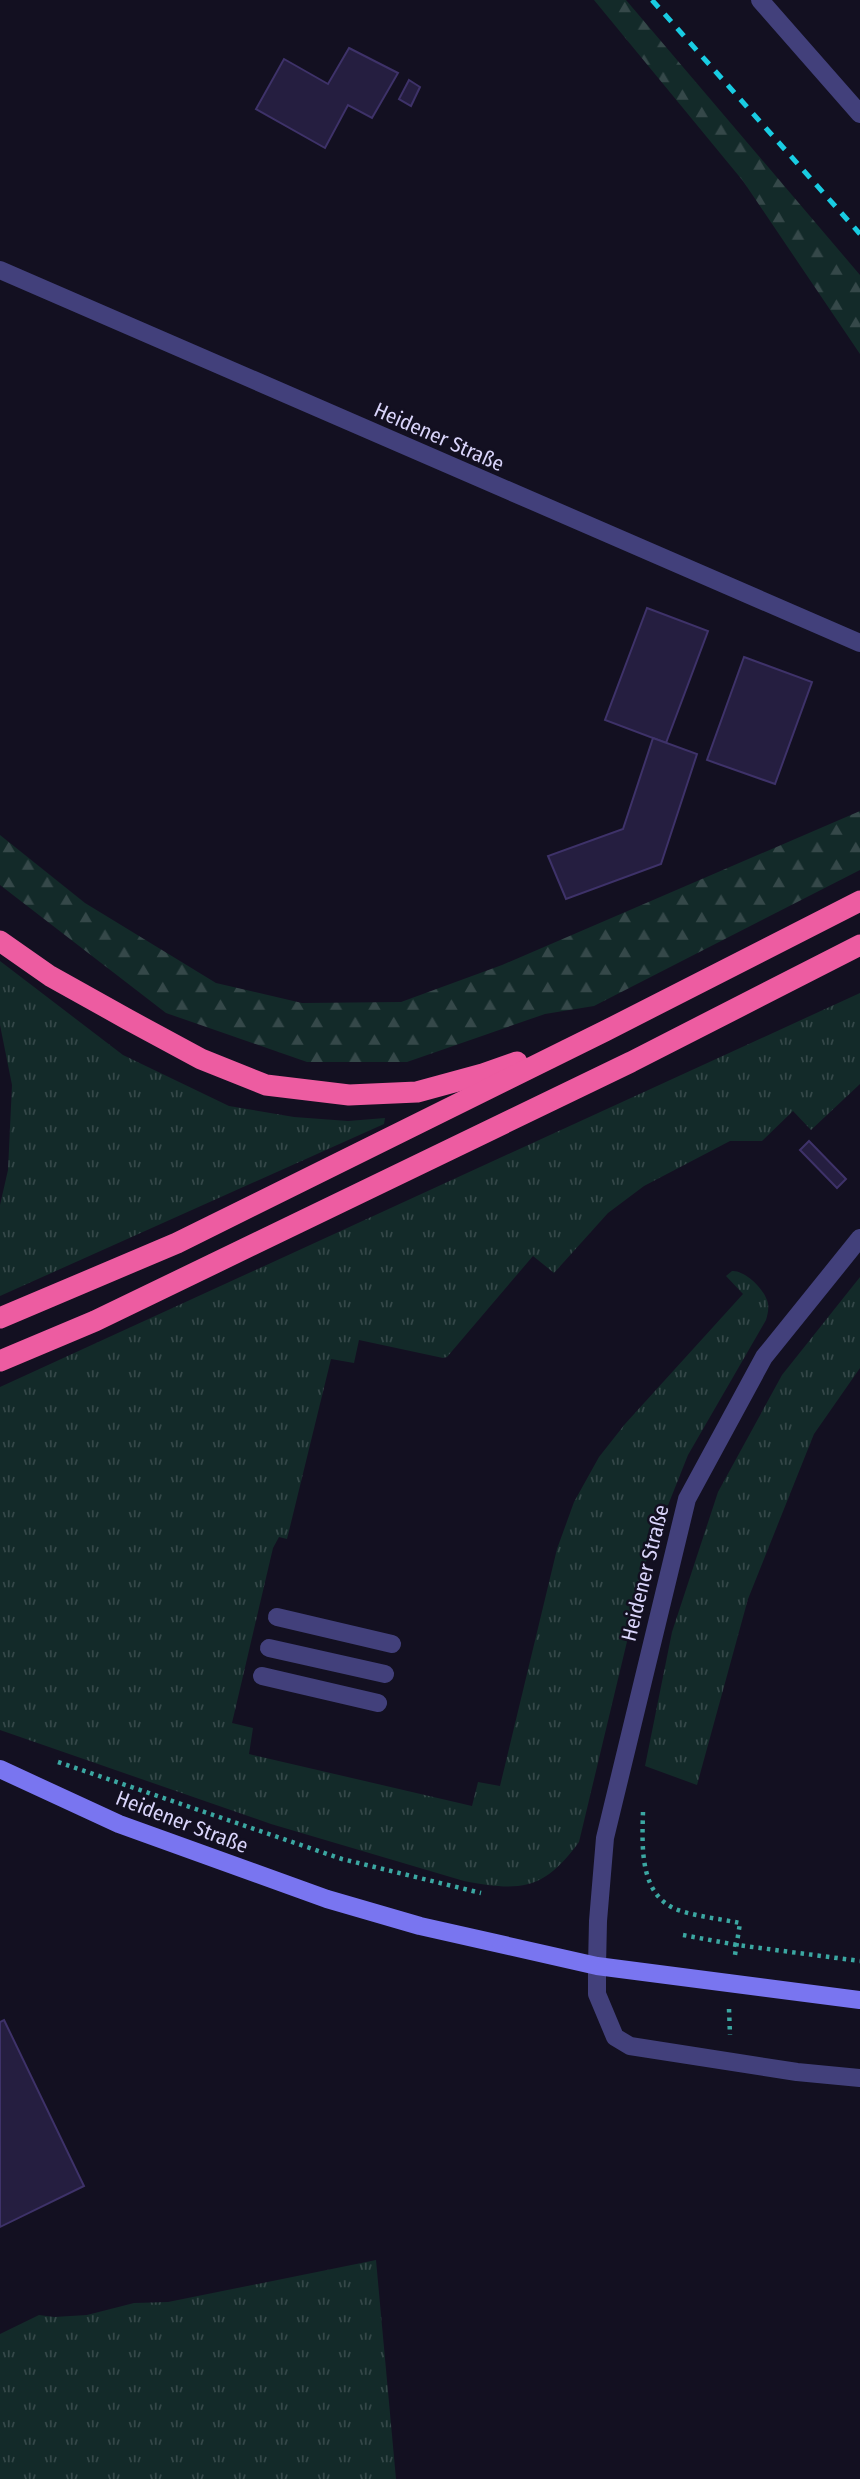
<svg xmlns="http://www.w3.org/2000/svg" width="860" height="2479" viewBox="0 0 860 2479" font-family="'Fira Sans Condensed',sans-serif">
  <defs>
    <pattern id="grass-tufts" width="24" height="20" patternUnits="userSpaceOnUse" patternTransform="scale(1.75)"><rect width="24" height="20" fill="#132a29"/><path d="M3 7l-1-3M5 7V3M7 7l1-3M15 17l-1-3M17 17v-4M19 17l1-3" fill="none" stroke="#354849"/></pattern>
    <pattern id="forest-firs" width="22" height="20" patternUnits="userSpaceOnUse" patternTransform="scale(1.75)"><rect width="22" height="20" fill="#132a29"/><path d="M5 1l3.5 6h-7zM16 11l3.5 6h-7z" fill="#354849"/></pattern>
  </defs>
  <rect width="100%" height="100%" fill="#131021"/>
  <g fill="url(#grass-tufts)">
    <polygon points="0,961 123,1055 229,1106 294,1117 348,1121 385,1118 384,1124 0,1296 0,1205 8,1170 12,1085 0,1025"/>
    <path d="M860,993v91l-49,46 -18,-19 -31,30h-32l-86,45 -36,27 -54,60 -21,-17 -86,101 -4,1 -84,-18 -5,23 -23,-4 -44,180 -8,-2 -6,11 -41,175 21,5 -4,26 223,52 6,-24 22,4 57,-237 17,-47 25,-45 26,-33 118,-130 -17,-18 6,-5c12,-1 30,16 34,27 4,7 2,15 0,22l-78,135 -41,103 -68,284c-35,48 -58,50 -115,39l-193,-57 -271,-94v-343z"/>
    <polygon points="860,1277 860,1368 814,1434 748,1599 697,1785 645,1766 672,1632 718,1492 782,1375"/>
    <polygon points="376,2260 396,2479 0,2479 0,2334 39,2315 54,2317 87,2315 134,2303 168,2302"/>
  </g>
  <g fill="url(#forest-firs)">
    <polygon points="594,0 626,0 860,275 860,354 743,181"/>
    <polygon points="860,811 860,870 594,1006 545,1014 407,1062 307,1062 166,1013 0,885 0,835 85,903 216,983 302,1003 401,1002 502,965"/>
  </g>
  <g fill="#251e40" stroke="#3e3269" stroke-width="2">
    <polygon points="349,48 398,73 372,118 348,105 325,148 256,109 284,59 328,84"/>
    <polygon points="409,80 420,87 411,106 399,99"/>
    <polygon points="647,608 708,631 666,743 605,720"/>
    <polygon points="744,657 812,682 775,784 707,760"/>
    <polygon points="653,738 697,754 661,864 566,899 548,856 623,829"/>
    <polygon points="809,1141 846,1179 837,1188 800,1150"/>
    <polygon points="4,2020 84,2186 0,2227 0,2022"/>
  </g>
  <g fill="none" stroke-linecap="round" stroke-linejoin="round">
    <g stroke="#3ba7a2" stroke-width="4.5" stroke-dasharray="3.5 5" stroke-linecap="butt">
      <polyline points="58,1762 342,1859 481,1893"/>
      <path d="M643,1812c-1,36 -4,86 38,99 19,6 40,8 59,12l-5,32"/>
      <polyline points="683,1935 737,1945 860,1961"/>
      <polyline points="729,2009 730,2035"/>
    </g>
    <g stroke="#42407b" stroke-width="18">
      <polyline points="760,0 860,114"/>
      <polyline points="277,1617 392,1644"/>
      <polyline points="269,1648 385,1674"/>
      <polyline points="262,1676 378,1703"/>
      <polyline points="597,1966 597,1994 615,2037 630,2046 797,2072 860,2078"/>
    </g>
    <g stroke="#42407b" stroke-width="18">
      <polyline points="0,270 860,643"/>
      <polyline points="597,1966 598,1921 605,1838 687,1499 764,1357 860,1238"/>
    </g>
    <polyline stroke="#7975f0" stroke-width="18" points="0,1769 119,1824 327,1899 420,1926 597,1966 860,2000"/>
    <g stroke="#ed5ca1" stroke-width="21">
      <polyline points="0,941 50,976 127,1019 201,1059 266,1085 349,1095 417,1092 483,1074 517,1062"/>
      <polyline points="0,1318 177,1243 605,1031 860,901"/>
      <polyline points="0,1361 95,1321 631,1062 860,945"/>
    </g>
    <polyline stroke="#19cce2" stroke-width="5" stroke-dasharray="10 9" stroke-linecap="butt" points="652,0 860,234"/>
  </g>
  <g text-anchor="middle" stroke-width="5" stroke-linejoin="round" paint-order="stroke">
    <g font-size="21" fill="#d9d4fa" stroke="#131021">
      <text transform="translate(439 437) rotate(24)" y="7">Heidener Straße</text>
      <text transform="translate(645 1573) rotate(-76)" y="7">Heidener Straße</text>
      <text transform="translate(182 1822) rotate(21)" y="7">Heidener Straße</text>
    </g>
  </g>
</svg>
